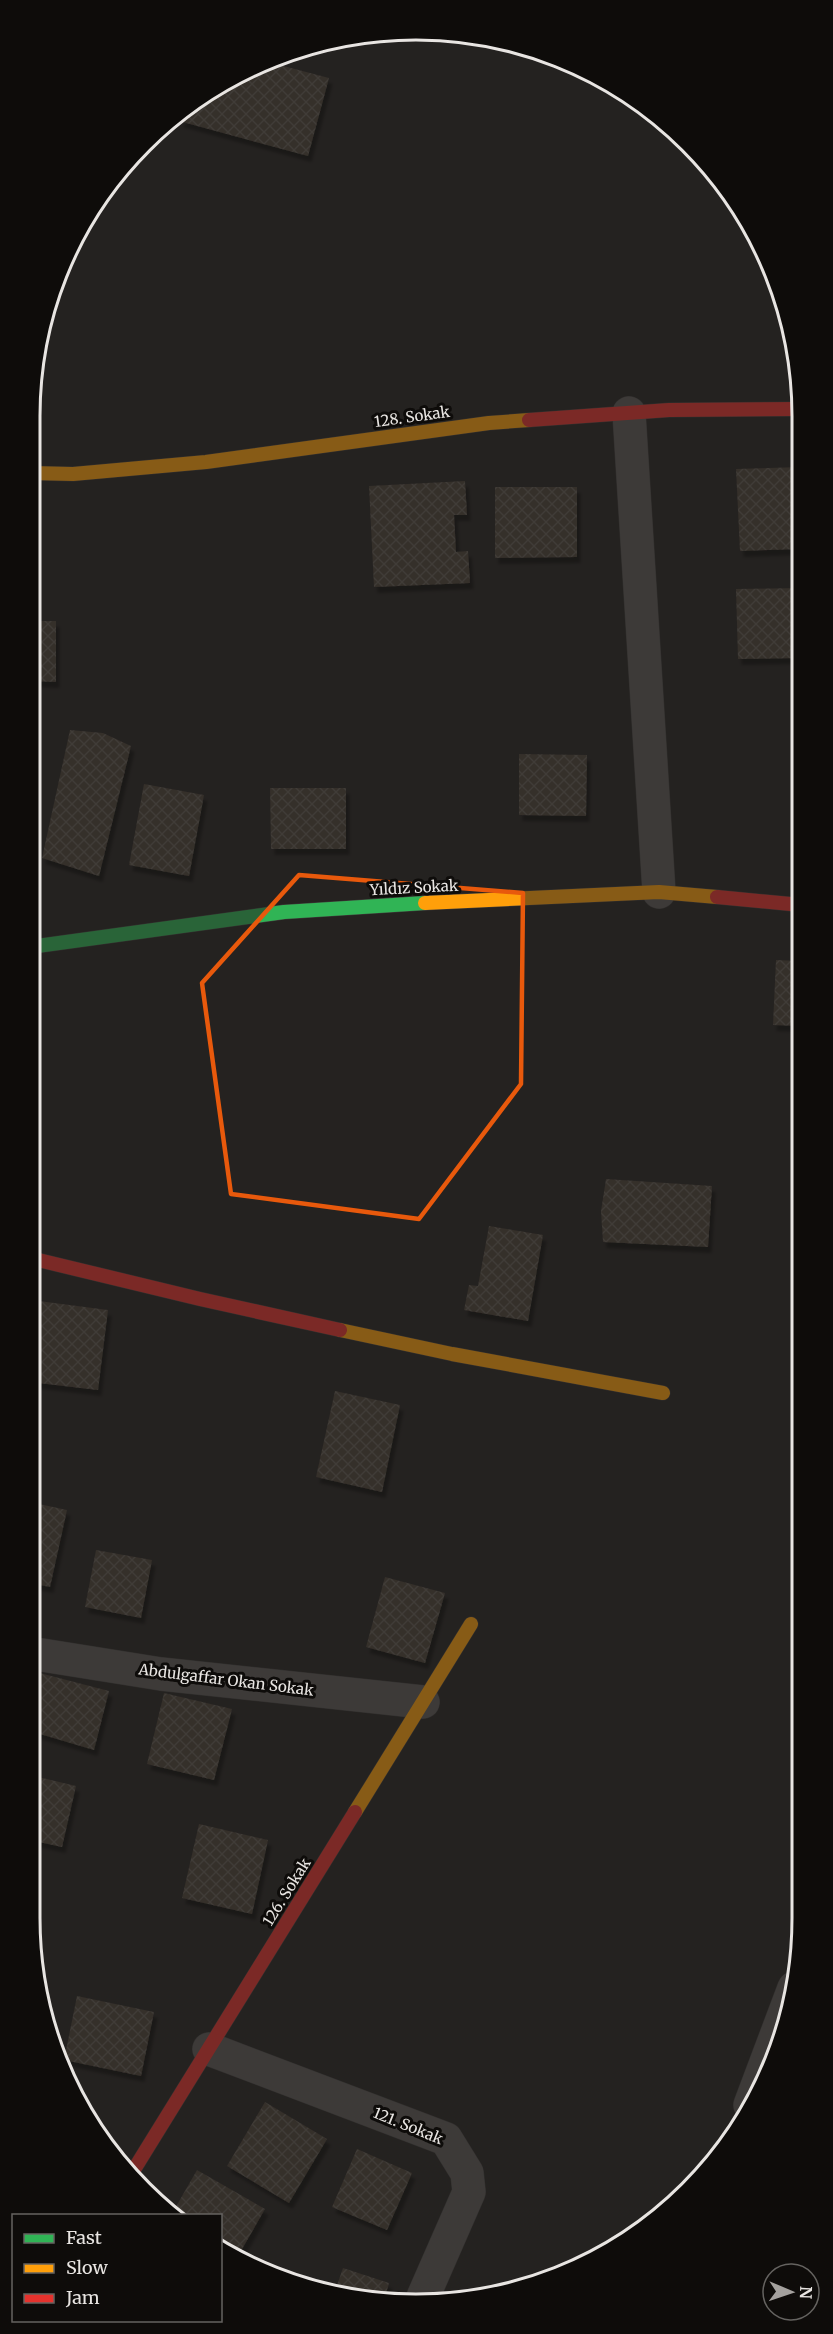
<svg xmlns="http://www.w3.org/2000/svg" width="833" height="2334" viewBox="0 0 833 2334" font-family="Merriweather,serif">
  <defs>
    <pattern id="building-cross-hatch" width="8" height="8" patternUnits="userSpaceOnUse" patternTransform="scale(1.5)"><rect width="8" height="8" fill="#483f35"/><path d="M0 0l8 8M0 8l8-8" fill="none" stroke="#625b52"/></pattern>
    <filter id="shadow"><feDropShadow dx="3.5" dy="6" stdDeviation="1.5" flood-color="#0009"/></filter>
  </defs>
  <rect width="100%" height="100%" fill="#252220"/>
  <g fill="url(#building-cross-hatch)" filter="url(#shadow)">
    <polygon points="276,64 329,78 308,156 179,121 223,82"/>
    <polygon points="800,467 800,549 740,551 736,469"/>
    <polygon points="465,481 467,515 454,515 456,552 468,551 470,583 374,587 369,486"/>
    <polygon points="495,487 577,487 577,557 495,558"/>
    <polygon points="800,588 800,658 738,659 736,589"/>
    <polygon points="30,621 56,621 56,682 30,681"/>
    <polygon points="30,730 35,731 31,750 30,750"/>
    <polygon points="70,730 103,733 131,746 99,876 42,858"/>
    <polygon points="519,754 587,755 586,816 519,815"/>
    <polygon points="144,784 204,795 189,876 129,865"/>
    <polygon points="270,788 346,788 346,849 271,849"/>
    <polygon points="776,960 801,961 801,1026 773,1025"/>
    <polygon points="606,1179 712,1186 708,1247 603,1242 601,1211"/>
    <polygon points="489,1226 543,1235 528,1321 464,1310 469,1285 478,1286"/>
    <polygon points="39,1301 108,1310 98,1390 30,1382"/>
    <polygon points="335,1391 400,1405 382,1492 316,1477"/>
    <polygon points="30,1502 67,1510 50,1587 30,1583"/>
    <polygon points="96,1550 152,1560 141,1618 85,1607"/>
    <polygon points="385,1577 445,1593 425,1663 366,1647"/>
    <polygon points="36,1672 109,1691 94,1750 30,1731 30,1679"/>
    <polygon points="164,1693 232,1709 214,1780 147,1764"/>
    <polygon points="30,1775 76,1786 62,1847 30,1840"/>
    <polygon points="199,1824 268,1840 252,1914 182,1898"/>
    <polygon points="77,1996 154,2012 141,2076 64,2060"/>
    <polygon points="265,2102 327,2139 289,2203 227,2166"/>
    <polygon points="357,2149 412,2173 387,2230 332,2207"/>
    <polygon points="197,2170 265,2209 238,2256 220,2245 220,2216 182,2216 174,2210"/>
    <polygon points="343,2268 389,2283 384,2300 366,2301 335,2291"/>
  </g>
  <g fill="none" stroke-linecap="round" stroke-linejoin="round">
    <g stroke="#423f3d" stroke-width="34">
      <g id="street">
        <polyline points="629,413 659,892"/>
        <polyline points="30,1656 42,1655 161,1674 423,1702"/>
        <polyline points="209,2049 446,2139 467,2173 469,2192 423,2297"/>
        <polyline points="750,2105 794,1988"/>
      </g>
    </g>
    <g stroke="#423f3d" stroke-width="15">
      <polyline id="fast" points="30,947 284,912 425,903"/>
    </g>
    <g stroke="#423f3d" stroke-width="15">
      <g id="slow">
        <polyline points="30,473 73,474 206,462 489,423 529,420"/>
        <polyline points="425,903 659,892 717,897"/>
        <polyline points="340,1330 452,1354 663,1393"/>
        <polyline points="355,1812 471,1624"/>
      </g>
    </g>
    <g stroke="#423f3d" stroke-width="15">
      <g id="jam">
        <polyline points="529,420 669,410 800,409"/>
        <polyline points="717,897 801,905"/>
        <polyline points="30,1258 200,1299 340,1330"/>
        <polyline points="130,2176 355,1812"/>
      </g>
    </g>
    <use href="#street" stroke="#5b5856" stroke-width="33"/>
    <use href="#fast" stroke="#30b455" stroke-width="14"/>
    <use href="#slow" stroke="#ff9f0a" stroke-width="14"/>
    <use href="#jam" stroke="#e5322d" stroke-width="14"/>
  </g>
  <path d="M0 0H833V2334H0ZM299,875l224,18 -2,191 -102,135 -188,-25 -29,-211z" fill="#252220" fill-opacity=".55" fill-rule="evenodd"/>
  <path fill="none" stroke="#e8590c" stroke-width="4.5" stroke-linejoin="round" d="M299,875l224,18 -2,191 -102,135 -188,-25 -29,-211z"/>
  <g text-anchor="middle" stroke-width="6" stroke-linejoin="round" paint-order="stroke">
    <g font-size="15" fill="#e8e5e2" stroke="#0e0c0a">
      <text transform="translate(412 417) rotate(-8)" y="5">128. Sokak</text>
      <text transform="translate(414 888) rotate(-3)" y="5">Yıldız Sokak</text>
      <text transform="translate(226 1680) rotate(7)" y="5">Abdulgaffar Okan Sokak</text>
      <text transform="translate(287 1892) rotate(-58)" y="5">126. Sokak</text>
      <text transform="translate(408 2126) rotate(22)" y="5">121. Sokak</text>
    </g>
  </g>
  <path d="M0 0H833V2334H0ZM416 40H416A376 376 0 0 1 792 416V1918A376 376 0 0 1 416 2294H416A376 376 0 0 1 40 1918V416A376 376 0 0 1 416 40Z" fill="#0e0c0a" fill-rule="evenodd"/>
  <path fill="none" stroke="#e8e5e2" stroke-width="3" d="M416 40H416A376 376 0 0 1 792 416V1918A376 376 0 0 1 416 2294H416A376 376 0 0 1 40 1918V416A376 376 0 0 1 416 40Z"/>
  <rect x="12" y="2214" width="210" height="108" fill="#0e0c0a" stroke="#656360" stroke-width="1.5"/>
  <rect x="24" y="2234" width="30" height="9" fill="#30b455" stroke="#656360" stroke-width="1.5"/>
  <text x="66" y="2244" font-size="18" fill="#e8e5e2">Fast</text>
  <rect x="24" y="2264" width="30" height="9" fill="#ff9f0a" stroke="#656360" stroke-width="1.5"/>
  <text x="66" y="2274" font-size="18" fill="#e8e5e2">Slow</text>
  <rect x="24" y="2294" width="30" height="9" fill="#e5322d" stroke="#656360" stroke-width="1.5"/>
  <text x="66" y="2304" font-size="18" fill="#e8e5e2">Jam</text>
  <g transform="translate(791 2292) rotate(92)"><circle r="28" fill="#0e0c0a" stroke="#656360" stroke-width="1.5"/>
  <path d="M0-4.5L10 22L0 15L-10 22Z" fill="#a4a19e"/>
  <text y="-9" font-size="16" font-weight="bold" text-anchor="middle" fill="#e8e5e2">N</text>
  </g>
</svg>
